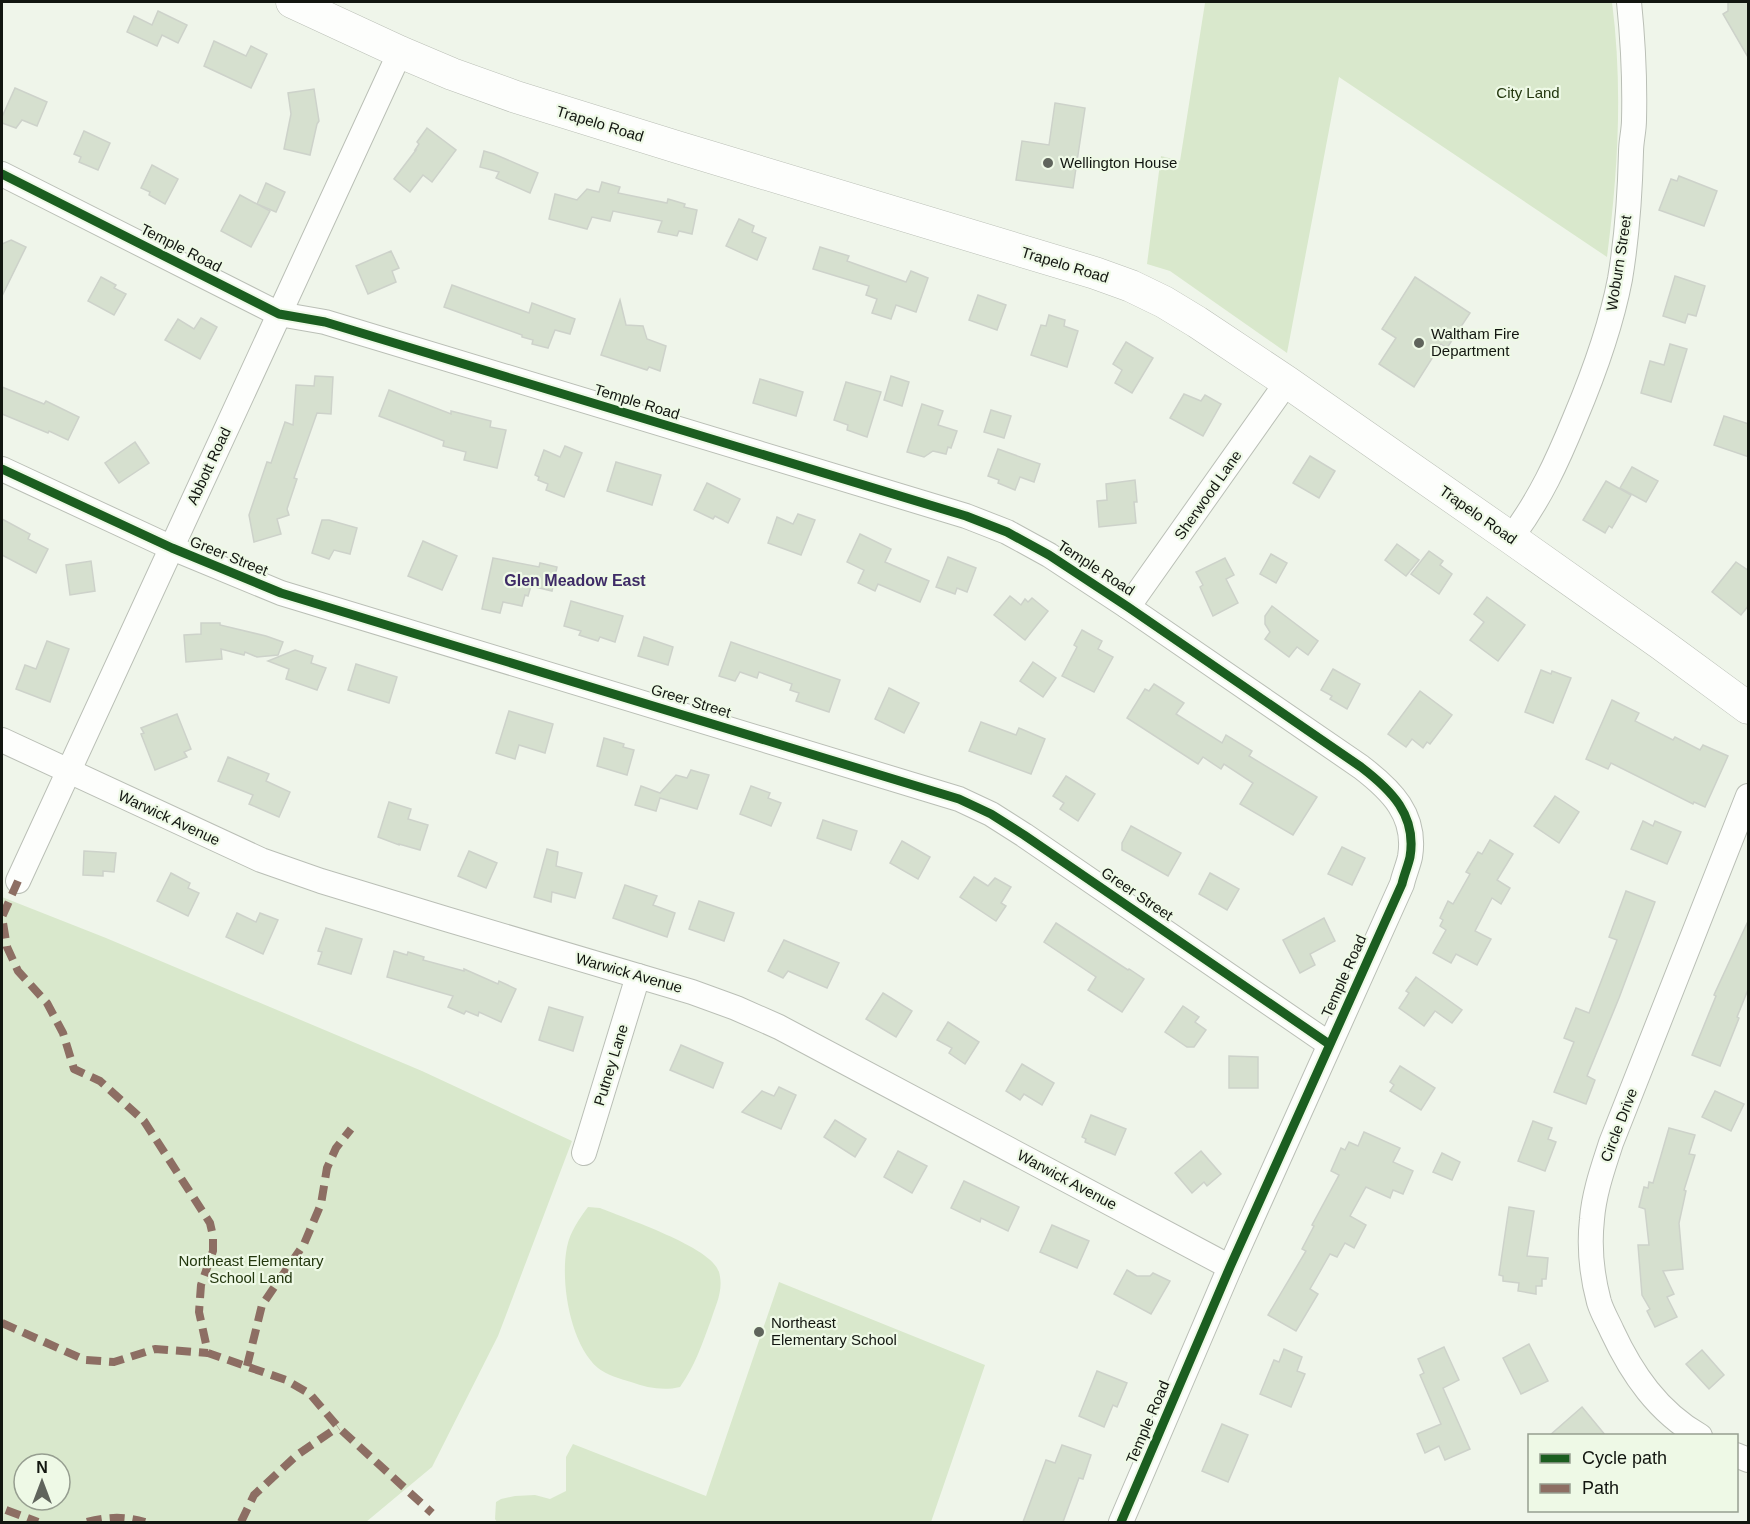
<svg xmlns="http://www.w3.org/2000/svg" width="1750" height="1524" viewBox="0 0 1750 1524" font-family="Helvetica,sans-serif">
  <rect width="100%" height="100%" fill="#eff5ea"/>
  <g fill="#d9e8cc" fill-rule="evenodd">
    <path d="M1203,2h409c11,85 6,170 -5,255l-268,-180 -52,276 -117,-82 -23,-7 14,-108 19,5 25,-158z"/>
    <path d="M2,897l104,41 316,133 150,70 -74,195 -66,131 -66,55h-364zM24,1464h36v36h-36z"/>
    <path d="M588,1207l12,1c24,10 112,39 119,64 5,18 -3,32 -8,48 -9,24 -16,46 -31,67 -16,4 -33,1 -49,-5 -11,-3 -24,-7 -33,-14 -28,-24 -38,-87 -31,-121 3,-15 12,-28 21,-40z"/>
    <polygon points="779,1282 985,1365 931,1522 497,1522 495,1519 496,1502 501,1499 515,1496 535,1495 550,1499 566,1491 566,1457 573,1444 706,1496"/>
  </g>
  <g fill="#d6e0cf" stroke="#cdd2ca" stroke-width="1.5">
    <polygon points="1728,2 1749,2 1749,59 1723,14 1728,11"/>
    <polygon points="158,11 187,25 178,43 162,35 157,46 127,32 134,16 152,25"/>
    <polygon points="214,41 246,56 251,46 267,54 251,88 204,66"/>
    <polygon points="15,88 47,102 37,126 22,120 16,128 2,123 2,117"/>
    <polygon points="314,89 319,121 317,124 310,155 284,149 291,114 288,93"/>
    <polygon points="1055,103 1085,108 1073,188 1016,180 1022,141 1049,145"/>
    <polygon points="427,128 456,150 432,182 423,175 410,192 394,179 416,150 415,150 419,144 417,142"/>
    <polygon points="84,131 110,143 98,170 79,162 81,157 74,154"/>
    <polygon points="484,151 494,154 538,173 530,193 496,178 499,172 480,167"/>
    <polygon points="152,165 178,179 165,204 149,195 150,192 141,188"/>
    <polygon points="1679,176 1717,191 1704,226 1659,210 1671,179 1677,181"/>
    <polygon points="602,182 620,187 618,193 667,203 668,199 685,204 684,207 697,210 692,234 679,231 677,236 658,232 662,221 613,211 610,221 592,217 587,229 549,219 555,194 577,200 587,189 599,192"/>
    <polygon points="266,183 285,192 276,212 257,204"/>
    <polygon points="240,195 270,211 251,247 221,231"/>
    <polygon points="739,219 754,226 752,232 766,238 757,260 726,246"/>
    <polygon points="11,240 26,247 2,296 2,244"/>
    <polygon points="820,247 849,256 847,261 906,282 911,271 928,278 916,312 896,305 891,319 872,313 877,299 866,295 869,286 813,269"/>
    <polygon points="391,251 399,268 392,271 396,282 368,294 356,266"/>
    <polygon points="1675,276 1705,286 1696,316 1688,314 1685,323 1663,316"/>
    <polygon points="101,277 116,285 114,288 126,294 114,315 88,301"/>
    <polygon points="1415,277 1470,313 1447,348 1441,344 1414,387 1379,364 1396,338 1382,329"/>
    <polygon points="452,285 529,313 532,303 575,319 570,334 555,330 548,348 532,344 533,340 522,337 522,335 444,307"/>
    <polygon points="978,295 1006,305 997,330 969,320"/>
    <polygon points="620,300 626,325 643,326 647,339 666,346 660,371 649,367 647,370 601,355"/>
    <polygon points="1049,315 1065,320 1064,326 1078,331 1067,367 1031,355 1041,325 1046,326"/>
    <polygon points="201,318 217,327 200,359 165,340 178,319 194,329"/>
    <polygon points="1126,342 1153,358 1132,393 1115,383 1122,370 1113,364"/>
    <polygon points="1670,344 1687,349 1671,402 1641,393 1650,361 1664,365"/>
    <polygon points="315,376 333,377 331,414 317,413 294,478 297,479 287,509 289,515 277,519 281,534 254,542 249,515 267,462 271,463 285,422 293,425 296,385 314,386"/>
    <polygon points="891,376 909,382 902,406 884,400"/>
    <polygon points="760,379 803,392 796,416 753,403"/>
    <polygon points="846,382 881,392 867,437 847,430 848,425 834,420"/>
    <polygon points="2,387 44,404 46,401 79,417 68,440 49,431 48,433 2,414"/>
    <polygon points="389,390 451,414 451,411 491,421 490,427 506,430 497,468 464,460 466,452 443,446 444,441 379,416"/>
    <polygon points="1184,394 1201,401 1205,395 1221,404 1203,436 1170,418"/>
    <polygon points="922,404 943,411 938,425 957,431 951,448 948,447 946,454 933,451 924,457 907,452"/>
    <polygon points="991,410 1011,416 1004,438 984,432"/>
    <polygon points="1724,416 1749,424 1749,457 1714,445"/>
    <polygon points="135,442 149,463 119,483 105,463"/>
    <polygon points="565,446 582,453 564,497 546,490 548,484 538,480 539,477 535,475 544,450 560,457"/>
    <polygon points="998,449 1040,464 1034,482 1020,477 1015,490 998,483 999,480 988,476"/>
    <polygon points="1310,456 1335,471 1319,498 1293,483"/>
    <polygon points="616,462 661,475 652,505 607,491"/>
    <polygon points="1632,467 1658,481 1646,502 1620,488"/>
    <polygon points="1135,480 1137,502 1134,502 1136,523 1099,527 1097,501 1107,500 1106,484"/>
    <polygon points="1606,481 1631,495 1612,528 1609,526 1605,533 1583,520"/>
    <polygon points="707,483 740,499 728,523 715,516 713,519 694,510"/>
    <polygon points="798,514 815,520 801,555 768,543 777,517 793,524"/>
    <polygon points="2,519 30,534 28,539 48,549 36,573 2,555"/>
    <polygon points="322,520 329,520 357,528 350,554 334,550 329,559 312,553"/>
    <polygon points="860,534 891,549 885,562 929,581 920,602 878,584 875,591 858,583 864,570 847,562"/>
    <polygon points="423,541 457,556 442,590 408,576"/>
    <polygon points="1397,544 1419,560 1406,576 1385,560"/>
    <polygon points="1429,551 1443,561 1440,565 1452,574 1439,594 1411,574"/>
    <polygon points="1271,554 1287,563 1276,583 1260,574"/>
    <polygon points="948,557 976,568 967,592 957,588 955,594 936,587"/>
    <polygon points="493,558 539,567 540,563 557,567 552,591 531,586 528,596 525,595 522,606 503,602 500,613 482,609"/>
    <polygon points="1225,558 1234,575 1226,579 1238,603 1213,616 1200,587 1203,585 1196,572"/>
    <polygon points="91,561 95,591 70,595 66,565"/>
    <polygon points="1736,562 1749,571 1749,605 1741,615 1712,592"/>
    <polygon points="1010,596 1021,605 1025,599 1028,602 1032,598 1048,611 1025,640 994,615"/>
    <polygon points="1487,597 1525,625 1498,661 1470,640 1484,622 1474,614"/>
    <polygon points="571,601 623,616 615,642 600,637 598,641 579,635 581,631 564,626"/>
    <polygon points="1272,606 1318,641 1308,655 1297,647 1289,657 1265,639 1270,632 1265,624 1265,616"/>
    <polygon points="201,623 220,623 220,625 266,636 283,642 278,655 257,657 245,652 244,655 221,649 222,659 186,662 184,635 201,634"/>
    <polygon points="1082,630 1102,641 1098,649 1113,657 1094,692 1062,676 1077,647 1074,645"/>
    <polygon points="644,637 673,647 668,665 638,656"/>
    <polygon points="47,641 69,649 50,702 16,689 25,665 36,669"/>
    <polygon points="731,642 840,680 829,712 796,701 799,693 790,690 792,684 759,672 757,678 740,672 735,681 719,676"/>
    <polygon points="295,650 313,656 311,663 326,668 317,690 286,679 289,669 268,661"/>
    <polygon points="1033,662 1056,678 1043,697 1020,681"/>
    <polygon points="356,664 397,677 389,703 348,690"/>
    <polygon points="1333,669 1360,684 1347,709 1330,699 1332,696 1321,690"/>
    <polygon points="1541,670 1551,674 1552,671 1571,678 1553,723 1525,712"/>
    <polygon points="1154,684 1184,703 1176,714 1222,743 1226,735 1252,751 1249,756 1317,797 1293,835 1240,804 1253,783 1224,764 1221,769 1203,757 1198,764 1127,718 1145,689 1149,691"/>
    <polygon points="889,688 919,703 904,733 875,719"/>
    <polygon points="1420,691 1452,715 1430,744 1427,742 1423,748 1412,739 1406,747 1388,734"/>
    <polygon points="1612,700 1639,713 1635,721 1673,740 1675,737 1700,750 1703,745 1728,756 1705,807 1694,802 1693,804 1611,763 1608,769 1586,759"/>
    <polygon points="509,711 553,724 545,753 519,745 515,759 496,753"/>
    <polygon points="177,714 191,749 184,752 187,757 155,770 141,734 144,733 141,728"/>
    <polygon points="981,722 1016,735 1019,728 1045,739 1031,774 969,751"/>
    <polygon points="604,738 624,744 623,747 634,750 627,775 597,766"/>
    <polygon points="228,757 269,774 266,781 290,792 279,817 249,804 253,795 218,781"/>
    <polygon points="691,770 709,775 697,809 660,798 656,811 635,805 641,786 660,793 676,775 687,778"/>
    <polygon points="1066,776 1095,794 1078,821 1060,809 1064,803 1053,796"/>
    <polygon points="751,786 770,793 768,798 781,803 771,826 740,814"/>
    <polygon points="1555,796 1579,812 1559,843 1534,826"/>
    <polygon points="389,802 411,809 408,819 428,825 420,850 399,844 399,845 378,837"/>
    <polygon points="823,820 857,831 851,850 817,838"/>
    <polygon points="1643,821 1653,826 1655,821 1681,832 1667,864 1631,849"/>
    <polygon points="1131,826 1181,853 1168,876 1122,850 1122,843"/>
    <polygon points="1490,840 1513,854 1497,880 1510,888 1501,904 1492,898 1475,931 1491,939 1477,965 1456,954 1451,963 1433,953 1446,930 1440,926 1443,920 1440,918 1448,901 1453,904 1470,874 1466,872 1478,852 1482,854"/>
    <polygon points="902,841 930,857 918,879 890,863"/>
    <polygon points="1342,847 1365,858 1352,885 1328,874"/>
    <polygon points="547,849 558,852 556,866 582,873 575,898 552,892 551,902 534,897"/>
    <polygon points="84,851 116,853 114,872 103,871 103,876 83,875"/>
    <polygon points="469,851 497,863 486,888 458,876"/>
    <polygon points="171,873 190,883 188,888 199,893 188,916 157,901"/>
    <polygon points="1210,873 1239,889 1227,910 1199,894"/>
    <polygon points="974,877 988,886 995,878 1011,887 1001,903 1006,906 996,921 960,897"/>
    <polygon points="625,885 657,896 653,905 675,913 667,937 613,918"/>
    <polygon points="1626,891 1655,902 1619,998 1587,1076 1595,1080 1586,1104 1554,1092 1574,1042 1564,1038 1576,1008 1589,1013 1617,940 1609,937"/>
    <polygon points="699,901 734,913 724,941 689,929"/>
    <polygon points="237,913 256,922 260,913 278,920 263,954 226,937"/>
    <polygon points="1324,918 1335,941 1310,954 1315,965 1300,973 1283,940"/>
    <polygon points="1749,919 1749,987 1737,1017 1739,1018 1720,1066 1692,1055 1716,996 1714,995"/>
    <polygon points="1056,923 1128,970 1129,969 1144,979 1122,1012 1088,990 1096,977 1044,942"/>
    <polygon points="326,928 362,939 351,974 318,964 322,952 318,951"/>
    <polygon points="784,940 839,963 827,988 788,971 783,978 768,971"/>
    <polygon points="394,951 407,955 408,952 424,957 423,960 464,971 464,969 498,984 499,981 516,989 501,1022 479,1012 478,1016 466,1011 464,1014 448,1007 453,996 387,977"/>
    <polygon points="1416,977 1462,1010 1452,1023 1435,1011 1424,1026 1399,1008 1409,993 1406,991"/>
    <polygon points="883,993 912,1011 896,1037 866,1019"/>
    <polygon points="1183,1006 1199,1017 1195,1022 1206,1030 1194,1047 1187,1047 1165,1032"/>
    <polygon points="549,1007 583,1017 573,1051 539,1040"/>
    <polygon points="948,1022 979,1042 965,1064 949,1053 952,1048 937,1040"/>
    <polygon points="681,1045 723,1063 713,1088 670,1070"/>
    <polygon points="1229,1056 1258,1057 1258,1088 1229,1088"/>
    <polygon points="1022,1064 1054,1083 1042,1105 1024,1094 1020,1100 1006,1091"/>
    <polygon points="1400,1066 1435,1088 1421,1110 1390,1091 1394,1085 1390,1082"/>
    <polygon points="779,1087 796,1095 781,1129 742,1112 762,1091 774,1096"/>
    <polygon points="1715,1091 1744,1104 1731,1131 1702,1117"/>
    <polygon points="1091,1115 1126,1129 1115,1155 1085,1142 1086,1139 1082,1137"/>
    <polygon points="835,1120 866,1139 855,1157 824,1137"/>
    <polygon points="1533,1121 1552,1128 1548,1139 1556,1142 1545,1171 1518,1161"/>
    <polygon points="1669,1128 1695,1135 1689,1154 1695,1155 1684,1190 1686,1191 1679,1223 1683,1269 1663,1271 1674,1294 1667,1297 1677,1317 1655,1327 1647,1311 1650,1309 1642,1295 1638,1245 1649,1245 1645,1209 1639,1207 1644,1187 1648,1188 1649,1182 1653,1183"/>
    <polygon points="1364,1132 1400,1148 1393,1162 1413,1171 1403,1194 1393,1190 1390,1198 1366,1187 1350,1216 1366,1225 1354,1248 1345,1243 1337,1257 1330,1254 1310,1289 1318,1294 1296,1331 1268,1315 1306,1251 1302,1249 1314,1226 1312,1225 1339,1175 1331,1171 1341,1148 1345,1150 1349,1142 1358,1146"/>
    <polygon points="898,1151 927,1166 912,1193 884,1177"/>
    <polygon points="1201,1151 1221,1174 1207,1186 1204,1182 1192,1193 1175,1173"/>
    <polygon points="1442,1153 1460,1162 1452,1180 1433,1172"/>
    <polygon points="964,1181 1019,1207 1008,1231 981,1218 980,1222 951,1208"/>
    <polygon points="1509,1207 1534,1211 1527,1256 1548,1258 1546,1279 1542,1279 1542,1286 1536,1286 1536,1294 1518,1291 1519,1283 1503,1281 1503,1276 1499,1275"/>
    <polygon points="1052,1225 1089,1241 1077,1268 1040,1252"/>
    <polygon points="1127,1270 1137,1276 1150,1276 1153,1273 1170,1281 1151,1314 1114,1294"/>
    <polygon points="1529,1344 1548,1381 1521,1394 1503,1358"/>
    <polygon points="1444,1347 1459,1380 1443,1388 1470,1449 1445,1460 1439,1446 1425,1453 1417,1434 1441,1424 1420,1375 1424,1373 1418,1359"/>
    <polygon points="1284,1349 1302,1357 1297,1371 1305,1374 1291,1407 1260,1394 1274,1360 1279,1362"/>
    <polygon points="1702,1350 1724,1375 1709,1389 1686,1364"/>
    <polygon points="1097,1371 1127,1383 1117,1407 1113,1405 1104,1427 1079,1416"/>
    <polygon points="1582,1407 1606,1436 1549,1436"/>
    <polygon points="1222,1424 1248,1435 1228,1482 1202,1471"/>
    <polygon points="1062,1445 1091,1455 1083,1479 1079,1478 1063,1522 1023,1522 1046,1460 1055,1463"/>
  </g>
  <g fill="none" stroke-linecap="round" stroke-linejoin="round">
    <g stroke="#babfb6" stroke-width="26">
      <g id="minor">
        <path d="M2,174l277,140 46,8 641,194 41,16 42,23 79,52 233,160c30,23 56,48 49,90 -2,9 -6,18 -8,27l-172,383 -109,255"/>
        <polyline points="2,469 172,548 281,593 959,799 991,814 1024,835 1329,1044"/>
        <path d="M1511,538c29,-39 46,-76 64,-120 19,-45 36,-92 45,-139 7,-42 10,-85 11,-127 0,-11 3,-21 3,-32 1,-39 -1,-79 -5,-118"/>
        <polyline points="1128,607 1287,382"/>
        <polyline points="2,740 261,860 321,881 446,919 692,992 736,1008 779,1027 1230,1267"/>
        <polyline points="18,881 400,52"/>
        <polyline points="584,1153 638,976"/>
        <path d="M1700,1436c-42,-24 -68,-62 -88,-105 -4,-9 -10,-19 -13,-29 -7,-26 -10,-56 -7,-83 2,-26 11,-51 19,-76l137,-347"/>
        <polyline points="1736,1455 1748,1460"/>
      </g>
    </g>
    <g stroke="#babfb6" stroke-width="33">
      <polyline id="major" points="292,2 400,52 452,74 516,97 677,147 1095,273 1131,286 1164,302 1197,322 1287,382 1511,538 1661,644 1748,708"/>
    </g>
    <use href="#minor" stroke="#fdfefc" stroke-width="24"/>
    <use href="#major" stroke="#fdfefc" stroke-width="32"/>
    <g stroke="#8d6e63" stroke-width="8" stroke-dasharray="15 8" stroke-linecap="butt">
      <polyline points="18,881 2,917 7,947 18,971 47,1003 63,1033 74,1069 100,1081 144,1121 210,1223 213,1236 213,1251 201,1285 199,1312 208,1353 286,1380 310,1394 338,1427 432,1513"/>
      <polyline points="2,1323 85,1360 114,1362 155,1349 208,1353"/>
      <polyline points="247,1366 262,1305 304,1244 321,1204 327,1168 336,1148 351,1129"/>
      <polyline points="6,1510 38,1522"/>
      <path d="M87,1522c20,-5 37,-6 58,0"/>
      <polyline points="241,1522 254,1495 297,1455 338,1427"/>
    </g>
    <g stroke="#eef9e6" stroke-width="13">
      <g id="cycleway">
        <path d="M2,174l277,140 46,8 641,194 41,16 42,23 79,52 233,160c30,23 56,48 49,90 -2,9 -6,18 -8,27l-172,383 -109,255"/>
        <polyline points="2,469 172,548 281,593 959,799 991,814 1024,835 1329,1044"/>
      </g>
    </g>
    <use href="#cycleway" stroke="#1b5e20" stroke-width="9"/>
  </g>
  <g fill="#5f645c" stroke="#eef9e6" stroke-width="2">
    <circle cx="1048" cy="163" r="6"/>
    <circle cx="1419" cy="343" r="6"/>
    <circle cx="759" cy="1332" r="6"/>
  </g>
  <g text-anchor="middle" stroke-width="4.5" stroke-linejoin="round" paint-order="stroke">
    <g font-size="15" fill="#23370e" stroke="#eef9e6">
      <text x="1528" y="98">City Land</text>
      <text x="251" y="1266">Northeast Elementary<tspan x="251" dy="17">School Land</tspan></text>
    </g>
    <g font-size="15" fill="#121610" stroke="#eef9e6">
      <text transform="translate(600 124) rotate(17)" y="5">Trapelo Road</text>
      <text transform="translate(181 248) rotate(27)" y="5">Temple Road</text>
      <text transform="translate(1619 263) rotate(-81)" y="5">Woburn Street</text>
      <text transform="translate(1065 265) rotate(17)" y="5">Trapelo Road</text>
      <text transform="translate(637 402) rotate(17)" y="5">Temple Road</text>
      <text transform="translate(209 466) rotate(-65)" y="5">Abbott Road</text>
      <text transform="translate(1208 495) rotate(-55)" y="5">Sherwood Lane</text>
      <text transform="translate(1478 515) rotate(35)" y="5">Trapelo Road</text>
      <text transform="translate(229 556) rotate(22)" y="5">Greer Street</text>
      <text transform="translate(1096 568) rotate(33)" y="5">Temple Road</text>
      <text transform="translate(691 701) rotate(17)" y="5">Greer Street</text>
      <text transform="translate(169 818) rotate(25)" y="5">Warwick Avenue</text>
      <text transform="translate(1137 894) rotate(34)" y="5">Greer Street</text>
      <text transform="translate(629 973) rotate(16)" y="5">Warwick Avenue</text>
      <text transform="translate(1344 976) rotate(-66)" y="5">Temple Road</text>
      <text transform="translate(611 1065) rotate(-73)" y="5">Putney Lane</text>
      <text transform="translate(1619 1125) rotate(-69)" y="5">Circle Drive</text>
      <text transform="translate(1067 1180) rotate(28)" y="5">Warwick Avenue</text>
      <text transform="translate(1148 1422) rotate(-67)" y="5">Temple Road</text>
    </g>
    <g font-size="15" fill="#121610" stroke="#eef9e6" text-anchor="start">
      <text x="1060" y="168">Wellington House</text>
      <text x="1431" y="339">Waltham Fire<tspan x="1431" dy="17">Department</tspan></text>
      <text x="771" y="1328">Northeast<tspan x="771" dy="17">Elementary School</tspan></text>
    </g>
    <g font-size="16" font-weight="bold" fill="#3e2b66" stroke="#eef9e6">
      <text x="575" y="586">Glen Meadow East</text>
    </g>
  </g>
  <rect width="1750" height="1524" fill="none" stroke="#121610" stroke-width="6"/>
  <rect x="1528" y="1434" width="210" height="78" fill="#eef9e6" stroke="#969e90" stroke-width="1.5"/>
  <rect x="1540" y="1454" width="30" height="9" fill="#1b5e20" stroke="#969e90" stroke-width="1.5"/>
  <text x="1582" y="1464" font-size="18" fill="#121610">Cycle path</text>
  <rect x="1540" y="1484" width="30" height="9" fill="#8d6e63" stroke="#969e90" stroke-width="1.5"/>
  <text x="1582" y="1494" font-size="18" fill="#121610">Path</text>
  <g transform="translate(42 1482)"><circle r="28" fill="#eef9e6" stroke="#969e90" stroke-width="1.5"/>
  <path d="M0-4.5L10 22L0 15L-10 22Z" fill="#5f645c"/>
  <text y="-9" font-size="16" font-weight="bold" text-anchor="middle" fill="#121610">N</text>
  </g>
</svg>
